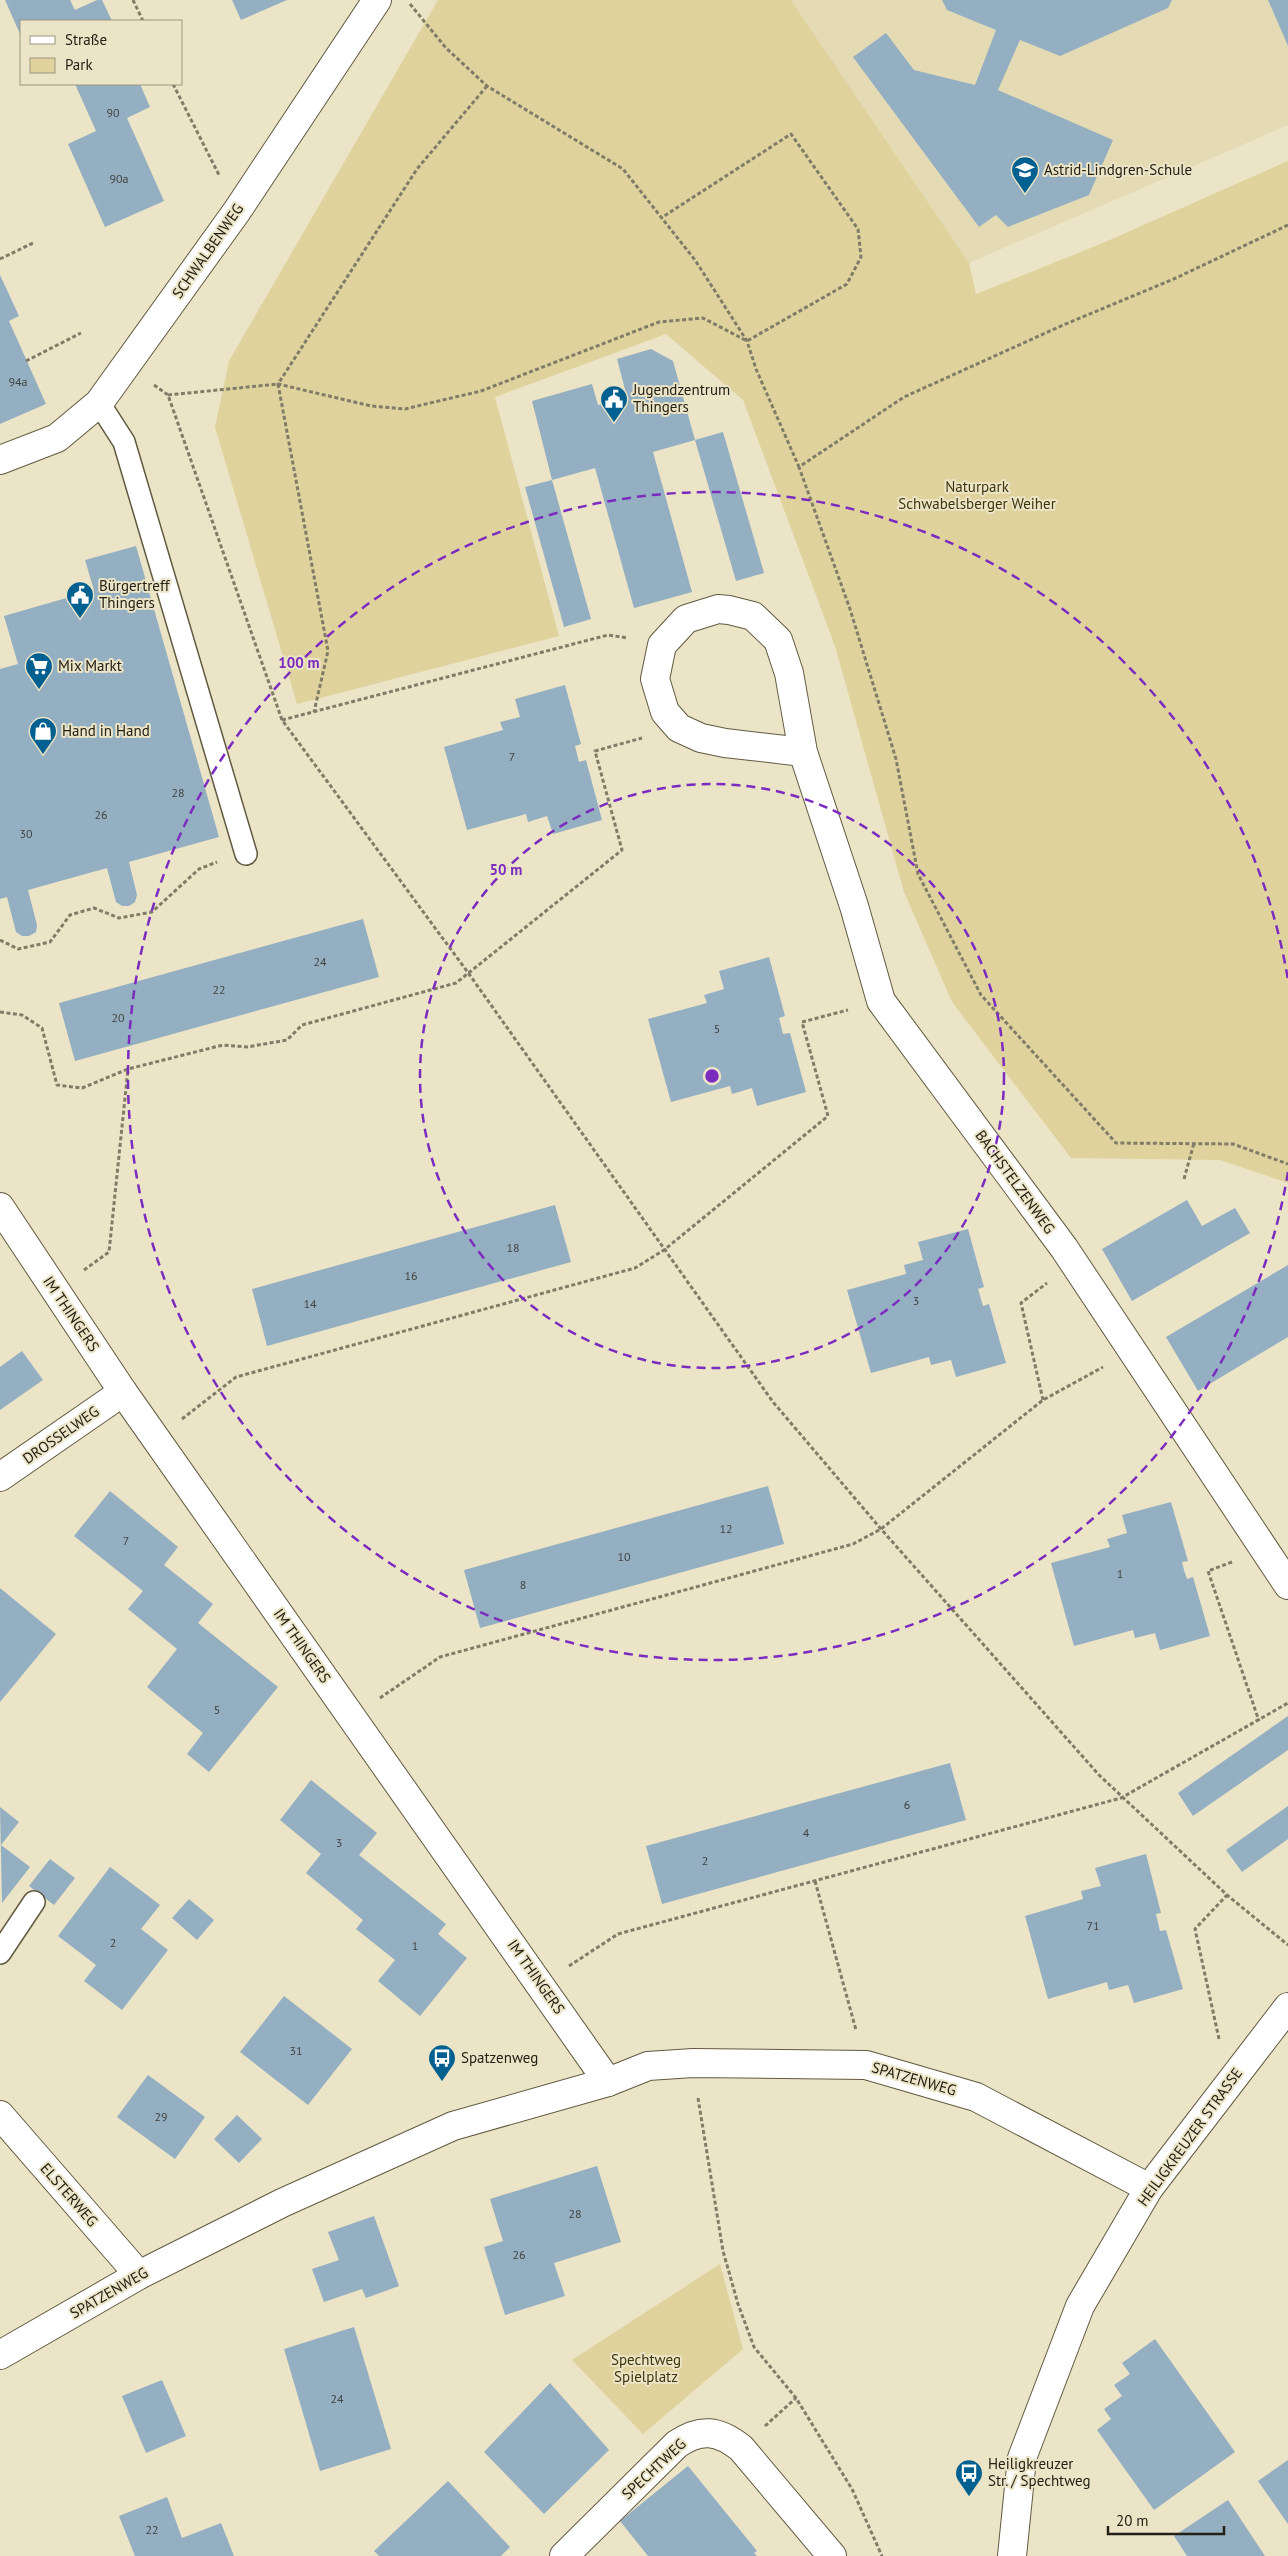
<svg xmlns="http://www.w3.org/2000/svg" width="1288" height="2556" viewBox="0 0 1288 2556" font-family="'PT Sans',sans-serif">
  <rect width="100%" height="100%" fill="#ebe4c6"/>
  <polygon fill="#e4dbb5" points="791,0 1288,0 1288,125 969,263"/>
  <g fill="#e0d29d">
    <polygon points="438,0 791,0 969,263 976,294 1103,243 1288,161 1288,1183 1220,1160 1071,1158 952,1002 904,892 835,646 743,400 666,334 495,397 559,636 297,704 215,427 229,361"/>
    <polygon points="720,2264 743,2349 643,2434 572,2360"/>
  </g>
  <g fill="#95afc2">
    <polygon points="5,0 70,0 75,10 97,0 102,0 112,21 21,21 20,34"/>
    <polygon points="232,0 287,0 241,20"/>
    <polygon points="942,0 1172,0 1168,8 1060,56 1020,40 998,90 1113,140 1089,195 1008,227 996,215 979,227 853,57 886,33 914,70 975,85 996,30 947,10"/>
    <polygon points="1268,0 1288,0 1288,46"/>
    <polygon points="75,84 140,84 150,107 127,118 164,201 105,227 68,144 96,131"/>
    <polygon points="0,275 19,316 9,321 46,404 0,424"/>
    <polygon points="651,349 673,361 695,440 653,452 692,592 634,608 595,468 552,480 591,619 564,627 525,487 552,480 532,401 592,384 598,405 627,397 617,359"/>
    <polygon points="723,432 764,573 736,581 695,440"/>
    <polygon points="136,546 219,837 129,862 137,895 135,902 129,906 122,906 116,902 107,868 28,890 37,925 36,932 29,936 22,936 16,932 7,897 0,899 0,669 18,664 4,616 94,590 85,560"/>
    <polygon points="565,685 581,744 575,746 579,762 586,760 602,820 553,834 547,816 528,822 526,814 467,830 444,747 503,730 500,722 520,717 515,699"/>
    <polygon points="363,919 379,977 75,1061 59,1003"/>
    <polygon points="769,957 785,1016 779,1018 783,1034 790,1033 806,1092 757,1106 752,1088 732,1094 730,1086 671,1102 648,1019 707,1003 704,995 724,989 719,971"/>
    <polygon points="1187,1200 1202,1226 1235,1208 1250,1233 1132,1301 1102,1249"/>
    <polygon points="555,1205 571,1262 267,1346 252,1289"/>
    <polygon points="968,1229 984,1287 978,1289 983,1306 989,1304 1006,1363 956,1377 951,1360 931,1365 929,1357 871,1373 847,1290 906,1274 904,1265 923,1260 918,1242"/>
    <polygon points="1288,1265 1288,1337 1198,1391 1166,1337"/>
    <polygon points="22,1351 43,1380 0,1410 0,1367"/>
    <polygon points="768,1486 784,1544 480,1628 464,1570"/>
    <polygon points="110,1491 178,1547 164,1565 213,1604 198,1623 278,1687 209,1772 187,1754 203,1733 147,1687 177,1649 128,1609 143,1591 74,1536"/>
    <polygon points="1171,1502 1188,1561 1182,1562 1184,1570 1187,1579 1193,1577 1210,1636 1160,1650 1155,1633 1135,1638 1133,1630 1074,1646 1051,1563 1110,1547 1107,1539 1127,1533 1122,1515"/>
    <polygon points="0,1588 56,1634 0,1702"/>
    <polygon points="1288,1716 1288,1750 1193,1816 1178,1793"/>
    <polygon points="950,1763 966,1820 662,1904 646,1846"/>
    <polygon points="311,1780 377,1833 359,1855 446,1924 438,1934 467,1958 420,2016 378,1981 395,1960 356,1929 363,1920 306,1873 321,1854 280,1820"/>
    <polygon points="1288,1806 1288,1839 1242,1872 1226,1850"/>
    <polygon points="0,1807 19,1822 1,1845 30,1867 2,1903"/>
    <polygon points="1146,1854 1161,1913 1156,1914 1160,1931 1166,1930 1183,1989 1134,2003 1128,1985 1109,1990 1107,1982 1048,1999 1025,1916 1083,1899 1081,1891 1101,1886 1095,1868"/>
    <polygon points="50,1859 75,1878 54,1905 29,1886"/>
    <polygon points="110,1867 160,1905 141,1929 168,1950 122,2010 84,1981 96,1965 58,1936"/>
    <polygon points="189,1899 214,1920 197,1940 172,1918"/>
    <polygon points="284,1996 352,2049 308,2105 240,2052"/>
    <polygon points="148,2075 205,2117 175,2159 117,2117"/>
    <polygon points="237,2115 262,2139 239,2163 214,2139"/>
    <polygon points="597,2166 621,2242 554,2263 565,2296 505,2315 484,2247 503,2241 490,2199"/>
    <polygon points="374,2216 399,2286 366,2298 362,2289 324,2302 312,2269 339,2260 328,2232"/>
    <polygon points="354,2327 391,2449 320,2471 284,2349"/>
    <polygon points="1155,2339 1235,2452 1154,2510 1097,2430 1111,2419 1104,2409 1122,2396 1114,2385 1130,2374 1122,2363"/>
    <polygon points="162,2380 186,2436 146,2453 122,2396"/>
    <polygon points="550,2383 609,2450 544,2514 484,2452"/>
    <polygon points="1288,2460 1288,2524 1258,2481"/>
    <polygon points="688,2466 757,2551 754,2553 757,2556 648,2556 620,2521"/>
    <polygon points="448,2481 510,2547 501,2556 379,2556 374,2551"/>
    <polygon points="167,2497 182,2538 221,2523 234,2556 135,2556 119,2516"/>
    <polygon points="1228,2500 1265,2556 1187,2556 1174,2536"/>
  </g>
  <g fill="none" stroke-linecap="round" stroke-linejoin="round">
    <g stroke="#615a40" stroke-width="24">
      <g id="lane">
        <polyline points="99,403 124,442 246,854"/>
        <polyline points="0,1953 34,1902"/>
      </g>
    </g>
    <g stroke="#615a40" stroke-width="30">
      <g id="street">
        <polyline points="0,460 57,438 99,403 237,211 377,0"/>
        <polyline points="803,752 725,743 701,738 679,728 665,712 655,679 662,645 686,619 718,609 729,610 753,616 778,640 789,673 803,752 854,906 881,1001 1064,1248 1288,1585"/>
        <polyline points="0,1207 123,1392 608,2082"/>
        <polyline points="0,1477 123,1392"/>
        <polyline points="0,2115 139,2275"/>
        <polyline points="0,2355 139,2275 282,2203 453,2126 608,2082 648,2066 693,2063 866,2065 976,2097 1149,2188"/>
        <path d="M564,2556l113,-112c24,-16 41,-14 64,4l91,108"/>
        <polyline points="1012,2556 1022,2458 1080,2306 1149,2188 1288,2007"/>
      </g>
    </g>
    <g stroke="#807c68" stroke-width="3" stroke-dasharray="4 2.5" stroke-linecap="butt">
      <polyline points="133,0 143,21"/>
      <polyline points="410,4 446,48 487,86 623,169 695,260 747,341 756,369 799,467"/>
      <polyline points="173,84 219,175"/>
      <polyline points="487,86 417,169 278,384 371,406 405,409 481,391 659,322 703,318 747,341 847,284 861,257 858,229 791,134 661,218"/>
      <polyline points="1288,225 1176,278 1061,326 904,397 799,467 850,609 896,759 918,874 981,995 1116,1143 1233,1144 1288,1164"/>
      <polyline points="0,259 35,242"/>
      <polyline points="26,361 81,333"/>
      <polyline points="154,385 168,395 282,720 469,974 773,1402 881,1529 1099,1775 1227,1895 1288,1945"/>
      <polyline points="168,395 278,384 328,651 314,712"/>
      <polyline points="282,720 608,635 628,638"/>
      <polyline points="0,940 18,949 50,942 70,915 94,908 119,918 152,912 199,869 217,862"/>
      <polyline points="0,1012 22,1015 42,1028 57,1085 82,1088 128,1069 223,1045 247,1047 287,1040 302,1025 456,983 622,850 595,751 642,738"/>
      <polyline points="1184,1179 1194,1143"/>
      <polyline points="84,1270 109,1252 128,1069"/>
      <polyline points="1043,1400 1021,1303 1047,1283"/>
      <polyline points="182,1419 236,1377 635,1268 664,1250 828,1116 802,1022 848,1010"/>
      <polyline points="1232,1562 1208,1571 1259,1721"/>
      <polyline points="380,1698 440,1657 853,1544 881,1529 1043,1400 1103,1367"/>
      <polyline points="815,1881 856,2030"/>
      <polyline points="569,1966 618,1934 1121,1798 1288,1703"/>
      <polyline points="1219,2039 1195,1929 1227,1895"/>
      <polyline points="698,2098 723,2251 738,2304 754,2347 796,2398 852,2489 882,2556"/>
      <polyline points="765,2426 796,2398"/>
    </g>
    <use href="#lane" stroke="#fff" stroke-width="21"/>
    <use href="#street" stroke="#fff" stroke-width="28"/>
  </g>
  <g fill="none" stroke="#7b2cbf" stroke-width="2.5" stroke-dasharray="9 6">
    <circle cx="712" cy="1076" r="292"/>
    <path d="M1288 1172A584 584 0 1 1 1288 980"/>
  </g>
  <defs>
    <g id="school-pin" transform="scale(1.4375)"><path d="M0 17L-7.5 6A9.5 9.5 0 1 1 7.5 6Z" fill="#006191" stroke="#ebe4c6"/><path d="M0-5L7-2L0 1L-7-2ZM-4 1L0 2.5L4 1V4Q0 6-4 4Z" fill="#fff"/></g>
    <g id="civic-pin" transform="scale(1.4375)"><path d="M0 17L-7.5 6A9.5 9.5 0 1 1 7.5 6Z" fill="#006191" stroke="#ebe4c6"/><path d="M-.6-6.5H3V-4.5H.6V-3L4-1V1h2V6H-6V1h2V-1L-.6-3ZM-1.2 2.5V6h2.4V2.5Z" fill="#fff"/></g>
    <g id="supermarket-pin" transform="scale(1.4375)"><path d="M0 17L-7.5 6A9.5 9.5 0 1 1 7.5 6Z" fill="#006191" stroke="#ebe4c6"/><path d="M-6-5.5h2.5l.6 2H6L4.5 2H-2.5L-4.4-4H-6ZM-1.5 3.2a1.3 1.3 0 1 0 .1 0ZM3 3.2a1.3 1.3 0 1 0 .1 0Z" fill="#fff"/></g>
    <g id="shop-pin" transform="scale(1.4375)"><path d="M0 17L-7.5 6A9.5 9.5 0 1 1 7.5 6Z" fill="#006191" stroke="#ebe4c6"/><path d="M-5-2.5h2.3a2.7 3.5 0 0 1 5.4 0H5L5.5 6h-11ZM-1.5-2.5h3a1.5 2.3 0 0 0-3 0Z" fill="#fff"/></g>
    <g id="bus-pin" transform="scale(1.4375)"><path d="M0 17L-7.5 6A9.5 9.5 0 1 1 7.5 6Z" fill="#006191" stroke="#ebe4c6"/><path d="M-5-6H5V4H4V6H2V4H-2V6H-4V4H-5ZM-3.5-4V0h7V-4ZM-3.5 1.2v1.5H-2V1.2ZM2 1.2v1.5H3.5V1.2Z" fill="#fff"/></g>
  </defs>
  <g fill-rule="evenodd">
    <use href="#school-pin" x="1025" y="170"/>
    <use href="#civic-pin" x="614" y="399"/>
    <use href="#civic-pin" x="80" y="595"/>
    <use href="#supermarket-pin" x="39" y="666"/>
    <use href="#shop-pin" x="43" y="731"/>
    <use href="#bus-pin" x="442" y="2058"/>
    <use href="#bus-pin" x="969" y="2473"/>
  </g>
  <g text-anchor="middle" stroke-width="4" stroke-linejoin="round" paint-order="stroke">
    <g font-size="12" fill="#404440">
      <text x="113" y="117">90</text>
      <text x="119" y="183">90a</text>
      <text x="18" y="386">94a</text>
      <text x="512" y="761">7</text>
      <text x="178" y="797">28</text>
      <text x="101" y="819">26</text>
      <text x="26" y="838">30</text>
      <text x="320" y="966">24</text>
      <text x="219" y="994">22</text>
      <text x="118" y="1022">20</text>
      <text x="717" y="1033">5</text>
      <text x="513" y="1252">18</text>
      <text x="411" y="1280">16</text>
      <text x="916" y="1305">3</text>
      <text x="310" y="1308">14</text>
      <text x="726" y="1533">12</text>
      <text x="126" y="1545">7</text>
      <text x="624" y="1561">10</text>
      <text x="1120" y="1578">1</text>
      <text x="523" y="1589">8</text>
      <text x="217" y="1714">5</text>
      <text x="907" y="1809">6</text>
      <text x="806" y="1837">4</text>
      <text x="339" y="1847">3</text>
      <text x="705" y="1865">2</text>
      <text x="1093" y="1930">71</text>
      <text x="113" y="1947">2</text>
      <text x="415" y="1950">1</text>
      <text x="296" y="2055">31</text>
      <text x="161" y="2121">29</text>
      <text x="575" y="2218">28</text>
      <text x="519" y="2259">26</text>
      <text x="337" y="2403">24</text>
      <text x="152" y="2534">22</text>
    </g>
    <g font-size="15" fill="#232015" stroke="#ebe4c6" text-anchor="start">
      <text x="1044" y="175">Astrid-Lindgren-Schule</text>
      <text x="633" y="395">Jugendzentrum<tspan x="633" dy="17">Thingers</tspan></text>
      <text x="99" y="591">Bürgertreff<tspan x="99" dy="17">Thingers</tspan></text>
      <text x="58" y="671">Mix Markt</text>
      <text x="62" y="736">Hand in Hand</text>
      <text x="461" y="2063">Spatzenweg</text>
      <text x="988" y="2469">Heiligkreuzer<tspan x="988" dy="17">Str. / Spechtweg</tspan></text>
    </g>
    <g font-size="15" fill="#232015" stroke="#ebe4c6">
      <text transform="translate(208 251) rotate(-55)" y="5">SCHWALBENWEG</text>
      <text transform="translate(1015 1182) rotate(54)" y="5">BACHSTELZENWEG</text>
      <text transform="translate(71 1314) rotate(56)" y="5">IM THINGERS</text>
      <text transform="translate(61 1435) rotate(-35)" y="5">DROSSELWEG</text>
      <text transform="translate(302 1646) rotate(55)" y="5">IM THINGERS</text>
      <text transform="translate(536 1977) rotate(55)" y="5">IM THINGERS</text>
      <text transform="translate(914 2079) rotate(16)" y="5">SPATZENWEG</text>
      <text transform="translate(1190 2137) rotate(-54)" y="5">HEILIGKREUZER STRASSE</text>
      <text transform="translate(69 2195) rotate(49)" y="5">ELSTERWEG</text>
      <text transform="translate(109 2293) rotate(-30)" y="5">SPATZENWEG</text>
      <text transform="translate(654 2469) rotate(-43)" y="5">SPECHTWEG</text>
    </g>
    <g font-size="15" fill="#3e340c" stroke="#ebe4c6">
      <text x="977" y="492">Naturpark<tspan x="977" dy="17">Schwabelsberger Weiher</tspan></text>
      <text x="646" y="2365">Spechtweg<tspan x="646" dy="17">Spielplatz</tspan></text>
    </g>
  </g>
  <circle cx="712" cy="1076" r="8" fill="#7b2cbf" stroke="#ebe4c6" stroke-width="2.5"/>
  <g font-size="15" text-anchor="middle" font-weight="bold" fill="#7b2cbf" stroke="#ebe4c6" stroke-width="4" stroke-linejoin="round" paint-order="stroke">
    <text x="299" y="668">100 m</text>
    <text x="506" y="875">50 m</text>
  </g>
  <rect x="20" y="20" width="162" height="65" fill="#ebe4c6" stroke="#9b967f"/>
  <rect x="30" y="36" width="25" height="8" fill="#ffffff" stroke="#9b967f"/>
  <text x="65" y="45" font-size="15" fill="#232015">Straße</text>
  <rect x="30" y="58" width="25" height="15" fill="#e0d29d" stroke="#9b967f"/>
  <text x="65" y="70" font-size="15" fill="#232015">Park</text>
  <path d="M1108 2526v8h116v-8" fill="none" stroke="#232015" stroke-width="2.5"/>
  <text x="1116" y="2526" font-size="15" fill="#232015" stroke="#ebe4c6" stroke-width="4" paint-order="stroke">20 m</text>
</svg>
